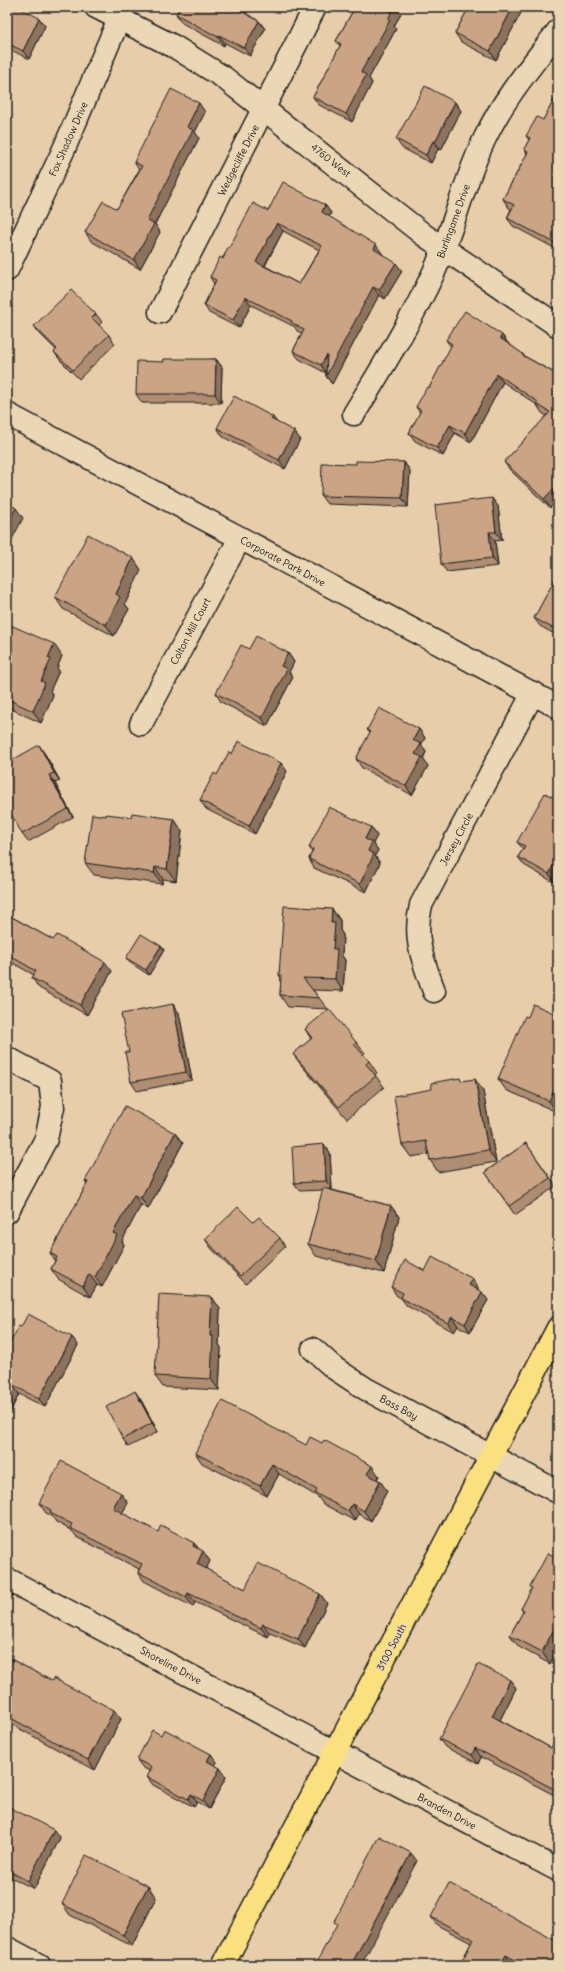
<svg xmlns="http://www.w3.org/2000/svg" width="565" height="1972" viewBox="0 0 565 1972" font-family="Delius,sans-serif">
  <rect width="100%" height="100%" fill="#e8cdab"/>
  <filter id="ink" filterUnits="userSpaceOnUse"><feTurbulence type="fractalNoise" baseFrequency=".025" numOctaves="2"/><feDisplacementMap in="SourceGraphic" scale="8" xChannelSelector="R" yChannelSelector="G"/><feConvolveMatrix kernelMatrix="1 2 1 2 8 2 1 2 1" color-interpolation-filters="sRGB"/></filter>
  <g filter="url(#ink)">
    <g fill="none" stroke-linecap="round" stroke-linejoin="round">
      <g stroke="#1c1c1c" stroke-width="25">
        <g id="minor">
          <polyline points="96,7 175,47 223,77 424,235 558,326"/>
          <polyline points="7,270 64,149 124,7"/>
          <polyline points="160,312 315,7"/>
          <polyline points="7,414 558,707"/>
          <path d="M354,414c28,-46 56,-91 79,-140 21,-45 31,-94 53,-138 18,-38 46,-71 72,-105"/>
          <polyline points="141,724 240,538"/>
          <path d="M434,991c-11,-31 -21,-52 -13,-86l112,-212"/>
          <polyline points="7,1058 50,1081 53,1107 46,1139 7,1212"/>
          <polyline points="313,1349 334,1368 366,1389 558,1492"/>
          <polyline points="7,1579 558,1870"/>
          <polyline points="7,1948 39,1965"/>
        </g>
      </g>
      <g stroke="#1c1c1c" stroke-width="25">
        <polyline id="major" points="223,1965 558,1328"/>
      </g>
      <use href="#minor" stroke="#ebd7b5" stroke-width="22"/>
      <use href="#major" stroke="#fbe080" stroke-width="22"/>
    </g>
    <g fill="#ae8d72" stroke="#1c1c1c" fill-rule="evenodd">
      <polygon points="7,7 39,18 45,26 29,59 7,48"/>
      <polygon points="355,7 399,7 397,10 401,14 394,26 396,29 369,78 372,83 352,122 319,105 313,97 340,46 336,41"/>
      <polygon points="469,7 524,7 496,60 461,42 455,33"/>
      <polygon points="176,14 247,14 259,21 265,29 250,56 225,43 224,46 182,23"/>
      <polygon points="558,93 558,250 513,226 507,218 511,209 509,208 503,199 527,154 524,149 529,140 526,136 543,120"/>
      <polygon points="455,102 461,111 441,150 438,149 431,163 402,148 396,139"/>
      <polygon points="205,112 195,132 199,138 155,224 160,232 140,269 91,241 85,232 117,209 139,170 134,162"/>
      <path d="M325,205l6,8 -2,4 53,36v1l20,17 -17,28 -6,-4 -47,89 -6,-8v-3l-27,-14 -6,-8 9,-18 -5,-2 -2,-4 -44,-22 -12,23 -30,-15 -5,-8 10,-21 -4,-7 19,-29 39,-37zM283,231l36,19 -20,34 -34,-18z"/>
      <polygon points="96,314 102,322 99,325 109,335 115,344 79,379 60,360 54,352 56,350 40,334 34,326"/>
      <polygon points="502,335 508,343 526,357 558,375 558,499 550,508 510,470 504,462 547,416 542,413 537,405 503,382 471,442 455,433 443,456 415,441 409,433 420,413 416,407 429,388 451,347 446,340"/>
      <polygon points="216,359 222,367 221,403 142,403 136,394 164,362"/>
      <polygon points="217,428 300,439 285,469 223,437"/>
      <polygon points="404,462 410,471 408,507 327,504 321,496 356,464"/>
      <polygon points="498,506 502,540 495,541 498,566 447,572 441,564"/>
      <polygon points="133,558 141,570 125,604 129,609 114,636 63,609 55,597"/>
      <polygon points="558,575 558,636 540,626 534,618"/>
      <polygon points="7,627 62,656 57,668 59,671 50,691 53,695 41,723 7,707"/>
      <polygon points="249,649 288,653 294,662 289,672 293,677 267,726 221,702 216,693"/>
      <polygon points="419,729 425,738 421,745 426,752 423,759 428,766 412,795 362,768 356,759 370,733 367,730"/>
      <polygon points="45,754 60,781 55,783 73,817 28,842 22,834"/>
      <polygon points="232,754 287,771 255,834 206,809 200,800"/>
      <polygon points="558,800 558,877 555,883 524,865 518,857 523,849 517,842"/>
      <polygon points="106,816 174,819 182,831 176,881 163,879 162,884 94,875 85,863"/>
      <polygon points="371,827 377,836 373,843 378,850 375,856 380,863 366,892 314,868 309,859 312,852 309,847"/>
      <polygon points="332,909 340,920 340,930 343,935 342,956 345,960 343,991 313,990 319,998 328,1009 288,1007 280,995 281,978 279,975"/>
      <polygon points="7,913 12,917 53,940 112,971 87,1015 39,988 32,978 34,975 7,960"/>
      <polygon points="161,946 164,950 149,975 129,962 126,958"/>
      <polygon points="173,1004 179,1013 192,1080 137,1091 131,1082 129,1052"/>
      <polygon points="528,1017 557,1112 506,1090 498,1079"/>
      <polygon points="305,1029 356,1042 365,1053 363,1055 369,1061 377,1073 375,1075 384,1087 347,1119 302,1066 293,1054 311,1039"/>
      <polygon points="463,1081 483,1091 496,1162 438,1172 430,1160 429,1154 411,1157 402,1145 432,1089"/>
      <polygon points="183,1143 148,1209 141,1205 122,1241 124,1245 102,1287 97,1285 90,1297 58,1279 51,1269 55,1261 50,1253 87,1184 85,1181"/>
      <polygon points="526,1143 556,1186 515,1215 485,1172"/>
      <polygon points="324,1144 330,1153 332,1189 329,1189 391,1206 399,1217 384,1273 316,1256 308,1244 323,1190 300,1191 294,1183"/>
      <polygon points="253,1222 280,1238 285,1247 246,1284 211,1248 205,1239"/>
      <polygon points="425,1271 473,1279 478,1288 478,1290 488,1300 470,1332 458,1326 454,1332 407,1306 401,1298 397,1296 391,1287"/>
      <polygon points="212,1297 220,1309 219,1344 221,1348 219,1390 163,1387 155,1376"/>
      <polygon points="72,1337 78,1345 45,1407 19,1394 7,1418 7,1349"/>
      <polygon points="141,1400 158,1432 128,1447 123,1439"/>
      <polygon points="306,1445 379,1476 377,1479 380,1481 387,1491 371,1521 359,1514 355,1521 323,1504 318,1497 279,1474 267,1496 202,1463 195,1453"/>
      <polygon points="39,1503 128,1503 122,1513 158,1532 194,1543 199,1549 210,1561 206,1569 245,1589 320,1594 327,1603 305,1648 270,1633 268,1637 195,1602 193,1607 144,1581 138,1572 139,1569 77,1537 72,1531 56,1522 52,1516 46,1513"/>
      <polygon points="558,1558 558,1648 550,1664 519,1647 510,1635 523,1612 521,1609 532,1589 530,1586"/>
      <polygon points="7,1657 121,1719 95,1770 7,1722"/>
      <polygon points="510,1680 516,1688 500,1720 551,1748 558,1735 558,1797 481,1757 478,1764 445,1747 439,1739"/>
      <polygon points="161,1735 211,1754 217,1762 215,1766 220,1768 226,1777 209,1809 197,1802 194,1807 153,1785 147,1777 150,1771 143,1768 137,1760"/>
      <polygon points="7,1806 60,1838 34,1889 7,1875"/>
      <polygon points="148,1886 156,1898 132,1946 70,1915 62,1904"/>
      <polygon points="431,1917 558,1965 515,1965 511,1963 511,1965 460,1965 471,1943 437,1925"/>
    </g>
    <g fill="#8d735d" stroke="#1c1c1c">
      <polygon points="240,7 249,7 245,18 239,10"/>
      <polygon points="393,7 399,7 397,10 401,14 394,26 396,29 369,78 372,83 352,122 346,114 361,72"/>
      <polygon points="513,7 524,7 496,60 490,51"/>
      <polygon points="39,18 45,26 29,59 23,51"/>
      <polygon points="259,21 265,29 250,56 244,48"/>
      <polygon points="219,35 225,43 224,46 218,37"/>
      <polygon points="455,102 461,111 441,150 435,142"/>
      <polygon points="199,103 205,112 195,132 199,138 155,224 160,232 140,269 134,260 147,220 187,127"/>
      <polygon points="433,141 438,149 431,163 426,155"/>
      <polygon points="325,205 331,213 327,220 322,212"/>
      <polygon points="277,223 283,231 262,270 256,262"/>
      <polygon points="376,245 382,253 380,258 374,249"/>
      <polygon points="396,263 402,271 385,299 379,290"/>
      <polygon points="373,287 379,295 332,384 326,376 327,374 321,365 327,355"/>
      <polygon points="245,297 251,305 239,328 233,320"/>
      <polygon points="502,335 508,344 500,338"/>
      <polygon points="216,359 222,367 221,403 215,394"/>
      <polygon points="497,374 503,382 471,442 465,433"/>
      <polygon points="273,417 279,425 271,419"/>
      <polygon points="450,425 455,433 443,456 437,448"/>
      <polygon points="294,431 300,439 285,469 279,460"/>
      <polygon points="404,462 410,471 408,507 402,498"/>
      <polygon points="558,484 558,499 550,508 544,499"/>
      <polygon points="492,498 498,506 502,540 496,532"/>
      <polygon points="16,508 23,518 7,549 7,525"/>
      <polygon points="489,532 495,541 498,566 492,558"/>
      <polygon points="133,558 141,570 125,604 129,609 114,636 106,625 116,594"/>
      <polygon points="54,644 62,656 57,668 59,671 50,691 53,695 41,723 33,711 48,658"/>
      <polygon points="288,653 294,662 289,672 293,677 267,726 262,718 281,666"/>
      <polygon points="419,729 425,738 421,745 426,752 423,759 428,766 412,795 406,786 415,754 413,740"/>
      <polygon points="39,745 45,754 60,781 54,773"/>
      <polygon points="281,763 287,771 255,834 249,826"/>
      <polygon points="49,775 55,783 73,817 68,809"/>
      <polygon points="174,819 182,831 176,881 167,869"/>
      <polygon points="371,827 377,836 373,843 378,850 375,856 380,863 366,892 360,884 368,851 365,839"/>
      <polygon points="555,862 558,866 558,877 555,883 549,874"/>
      <polygon points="155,867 163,879 162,884 154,873"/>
      <polygon points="332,909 340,920 340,930 343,935 342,956 345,960 343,991 335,979 333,949 331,923"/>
      <polygon points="161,946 164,950 149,975 146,970"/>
      <polygon points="105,962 112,971 87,1015 80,1005"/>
      <polygon points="173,1004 179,1013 192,1080 186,1072"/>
      <polygon points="475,1079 483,1091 496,1162 488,1150"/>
      <polygon points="558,1080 558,1110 557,1112 549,1101"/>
      <polygon points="175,1133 183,1143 148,1209 141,1198"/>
      <polygon points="324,1144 330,1153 332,1189 326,1181"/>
      <polygon points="134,1195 141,1205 122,1241 124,1245 102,1287 95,1277 113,1233"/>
      <polygon points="391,1206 399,1217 384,1273 376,1261"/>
      <polygon points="89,1274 97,1285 90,1297 83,1286"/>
      <polygon points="473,1279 478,1288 475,1294 469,1285"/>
      <polygon points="482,1292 488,1300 470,1332 465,1324"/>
      <polygon points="212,1297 220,1309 219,1344 221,1348 219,1390 211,1379 210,1336"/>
      <polygon points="452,1317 458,1326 454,1332 448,1323"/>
      <polygon points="72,1337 78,1345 45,1407 39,1399"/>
      <polygon points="13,1385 19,1394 7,1418 7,1398"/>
      <polygon points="135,1391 141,1400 158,1432 152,1423"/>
      <polygon points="272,1464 279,1474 267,1496 260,1486"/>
      <polygon points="372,1466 379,1476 374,1484 367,1474"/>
      <polygon points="380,1481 387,1491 371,1521 364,1511"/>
      <polygon points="121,1493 128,1503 120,1517 113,1508"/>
      <polygon points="352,1504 359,1514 355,1521 348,1511"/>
      <polygon points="194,1543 201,1552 193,1546"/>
      <polygon points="203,1551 210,1561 204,1573 197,1564"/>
      <polygon points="188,1593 195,1602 193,1607 186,1597"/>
      <polygon points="320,1594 327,1603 305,1648 298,1639"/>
      <polygon points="263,1624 270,1633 268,1637 261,1628"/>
      <polygon points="556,1625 558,1627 558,1648 550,1664 542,1652"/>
      <polygon points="510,1680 516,1688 498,1724 492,1716"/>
      <polygon points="114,1710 121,1719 95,1770 88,1760"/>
      <polygon points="475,1748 481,1757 478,1764 472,1755"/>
      <polygon points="211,1754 217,1762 213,1769 207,1761"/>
      <polygon points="220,1768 226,1777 209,1809 203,1801"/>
      <polygon points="191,1794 197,1802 194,1807 188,1799"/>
      <polygon points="54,1830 60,1838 34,1889 28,1881"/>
      <polygon points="411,1853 417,1861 361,1965 351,1965"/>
      <polygon points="148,1886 156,1898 132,1946 123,1935"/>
      <polygon points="506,1955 511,1963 511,1965 500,1965"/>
    </g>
    <g fill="#caa485" stroke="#1c1c1c" fill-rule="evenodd">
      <polygon points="7,7 18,7 39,18 23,51 7,43"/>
      <polygon points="180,7 240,7 239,10 259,21 244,48 219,35 218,37 176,14"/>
      <polygon points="355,7 394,7 388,19 390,20 361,72 366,75 346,114 313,97 341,44 336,41"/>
      <polygon points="469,7 513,7 490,51 455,33"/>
      <polygon points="425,86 455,102 435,142 433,141 426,155 396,139"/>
      <polygon points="171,89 199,103 187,127 193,130 147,220 154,224 134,260 85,232 103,201 117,209 142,166 134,162"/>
      <polygon points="558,93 558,200 557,202 558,203 558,242 557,244 507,218 514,205 503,199 528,152 524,149 530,138 526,136 537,117 543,120"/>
      <path d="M283,182l42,23 -3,7 54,33 -2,4 22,14 -17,27 -6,-3 -47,89 1,-21 -6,10 -28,-14 11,-21 -13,-8 1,-1 -47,-24 -12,23 -29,-15 12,-25 -6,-3 10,-20 3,2 5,-12 1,1 24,-45 15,8zM277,223l45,23 -23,38 -43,-22z"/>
      <polygon points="71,290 96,314 92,318 109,335 73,370 54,352 57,349 34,326"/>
      <polygon points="465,311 502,335 500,338 523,354 522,355 558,375 558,484 544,499 504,462 550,412 536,404 538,402 497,374 465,433 450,425 437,448 409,433 421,410 416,407 427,387 429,388 452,344 446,340"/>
      <polygon points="163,359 216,359 215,394 136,394 137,361 164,362"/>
      <polygon points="234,396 273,417 271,419 294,431 279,460 217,428"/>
      <polygon points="356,461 404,462 402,498 321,496 322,463 356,464"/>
      <polygon points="492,498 496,532 489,532 492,558 441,564 435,505"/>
      <polygon points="7,503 16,508 7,525"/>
      <polygon points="88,534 133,558 116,594 120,597 106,625 55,597"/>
      <polygon points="557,575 558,575 558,631 534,618"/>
      <polygon points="8,624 54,644 48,658 51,659 41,681 45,683 33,711 7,699 7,627"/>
      <polygon points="256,636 288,653 281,666 287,669 262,718 216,693 241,645 249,649"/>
      <polygon points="379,708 419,729 413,740 421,744 415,754 422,757 406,786 356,759 370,732 367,730"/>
      <polygon points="238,741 281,763 249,826 200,800 214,773 217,775 229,752 232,754"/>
      <polygon points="39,745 54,773 49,775 68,809 22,834 7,806 7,763"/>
      <polygon points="545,793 558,800 558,864 555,862 549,874 518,857 525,846 517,842"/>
      <polygon points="329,807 371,827 365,839 372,842 368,851 374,854 360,884 309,859 313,849 309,847"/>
      <polygon points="132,813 174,819 167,869 155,867 154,873 85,863 92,814 106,816 106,814 131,817"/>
      <polygon points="284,906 332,909 331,923 335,923 333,949 337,949 335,979 303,978 319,998 280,995 281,975 279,975"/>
      <polygon points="7,913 10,914 10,916 53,940 57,935 105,962 80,1005 32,978 36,971 7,954"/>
      <polygon points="141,934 161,946 146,970 126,958"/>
      <polygon points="173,1004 186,1072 131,1082 125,1052 129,1052 121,1014"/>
      <polygon points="533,1004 558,1015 558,1080 549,1101 498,1079 525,1016 528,1017"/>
      <polygon points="329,1009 356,1042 354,1044 369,1061 366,1064 376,1076 339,1107 293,1054 312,1038 305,1029"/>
      <polygon points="460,1078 461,1081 475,1079 488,1150 430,1160 426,1141 402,1145 394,1096 432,1089 431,1083"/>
      <polygon points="125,1106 175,1133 141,1198 134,1195 113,1233 117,1235 95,1277 89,1274 83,1286 51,1269 57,1257 50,1253 88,1182 85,1181"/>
      <polygon points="526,1143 550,1178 509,1206 485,1172"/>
      <polygon points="324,1144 326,1181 294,1183 292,1147"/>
      <polygon points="323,1188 391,1206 376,1261 308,1244"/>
      <polygon points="238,1207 253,1222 259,1217 280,1238 240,1276 205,1239"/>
      <polygon points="432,1257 473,1279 469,1285 482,1292 465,1324 452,1317 448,1323 401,1298 403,1293 391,1287 405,1260 425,1271"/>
      <polygon points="159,1294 212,1297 210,1336 213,1336 211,1379 155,1376"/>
      <polygon points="28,1314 72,1337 39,1399 13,1385 7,1398 7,1349 19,1326 21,1327"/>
      <polygon points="135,1391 152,1423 123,1439 106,1407"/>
      <polygon points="222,1401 306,1445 310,1437 322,1443 324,1440 372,1466 367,1474 380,1481 364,1511 352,1504 348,1511 315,1493 317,1490 272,1464 260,1486 195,1453"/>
      <polygon points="61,1461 121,1493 113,1508 158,1532 161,1525 194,1543 193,1546 203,1551 197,1564 245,1589 258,1563 320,1594 298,1639 263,1624 261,1628 188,1593 186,1597 138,1572 142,1564 70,1528 72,1524 50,1513 51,1510 39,1503"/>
      <polygon points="548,1553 558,1558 558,1626 556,1625 542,1652 510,1635 524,1610 521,1609 532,1588 530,1586"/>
      <polygon points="7,1657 52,1681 53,1678 114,1710 88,1760 7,1716"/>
      <polygon points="478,1664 510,1680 492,1716 551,1748 558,1735 558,1791 475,1748 472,1755 439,1739"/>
      <polygon points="164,1729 211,1754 207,1761 220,1768 203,1801 191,1794 188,1799 147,1777 152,1767 137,1760 152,1730 161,1735"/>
      <polygon points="7,1806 54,1830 28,1881 7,1870"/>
      <polygon points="379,1836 411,1853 351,1965 315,1965 337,1924 334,1922"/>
      <polygon points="86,1855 148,1886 123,1935 62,1904"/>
      <polygon points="449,1883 558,1942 558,1965 524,1965 506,1955 500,1965 460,1965 473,1939 431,1917"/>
    </g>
  </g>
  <g text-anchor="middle" stroke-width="3" stroke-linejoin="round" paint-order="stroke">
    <g font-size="10" fill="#1c1c1c" stroke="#ebd7b5">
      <text transform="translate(68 139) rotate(-66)" y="4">Fox Shadow Drive</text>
      <text transform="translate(238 160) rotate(-63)" y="4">Wedgecliffe Drive</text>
      <text transform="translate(331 160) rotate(38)" y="4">4760 West</text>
      <text transform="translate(453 221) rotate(-70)" y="4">Burlingame Drive</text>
      <text transform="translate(283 561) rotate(28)" y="4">Corporate Park Drive</text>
      <text transform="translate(190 631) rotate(-62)" y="4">Colton Mill Court</text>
      <text transform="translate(456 839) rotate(-62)" y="4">Jersey Circle</text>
      <text transform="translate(399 1407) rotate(28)" y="4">Bass Bay</text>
      <text transform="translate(391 1647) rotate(-62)" y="4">3100 South</text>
      <text transform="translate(171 1665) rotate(28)" y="4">Shoreline Drive</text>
      <text transform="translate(447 1811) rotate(28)" y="4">Branden Drive</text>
    </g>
  </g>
  <rect width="565" height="1972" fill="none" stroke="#ebd7b5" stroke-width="24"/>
  <rect x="12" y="12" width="541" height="1948" fill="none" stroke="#1c1c1c" stroke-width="1.5" filter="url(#ink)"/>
</svg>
